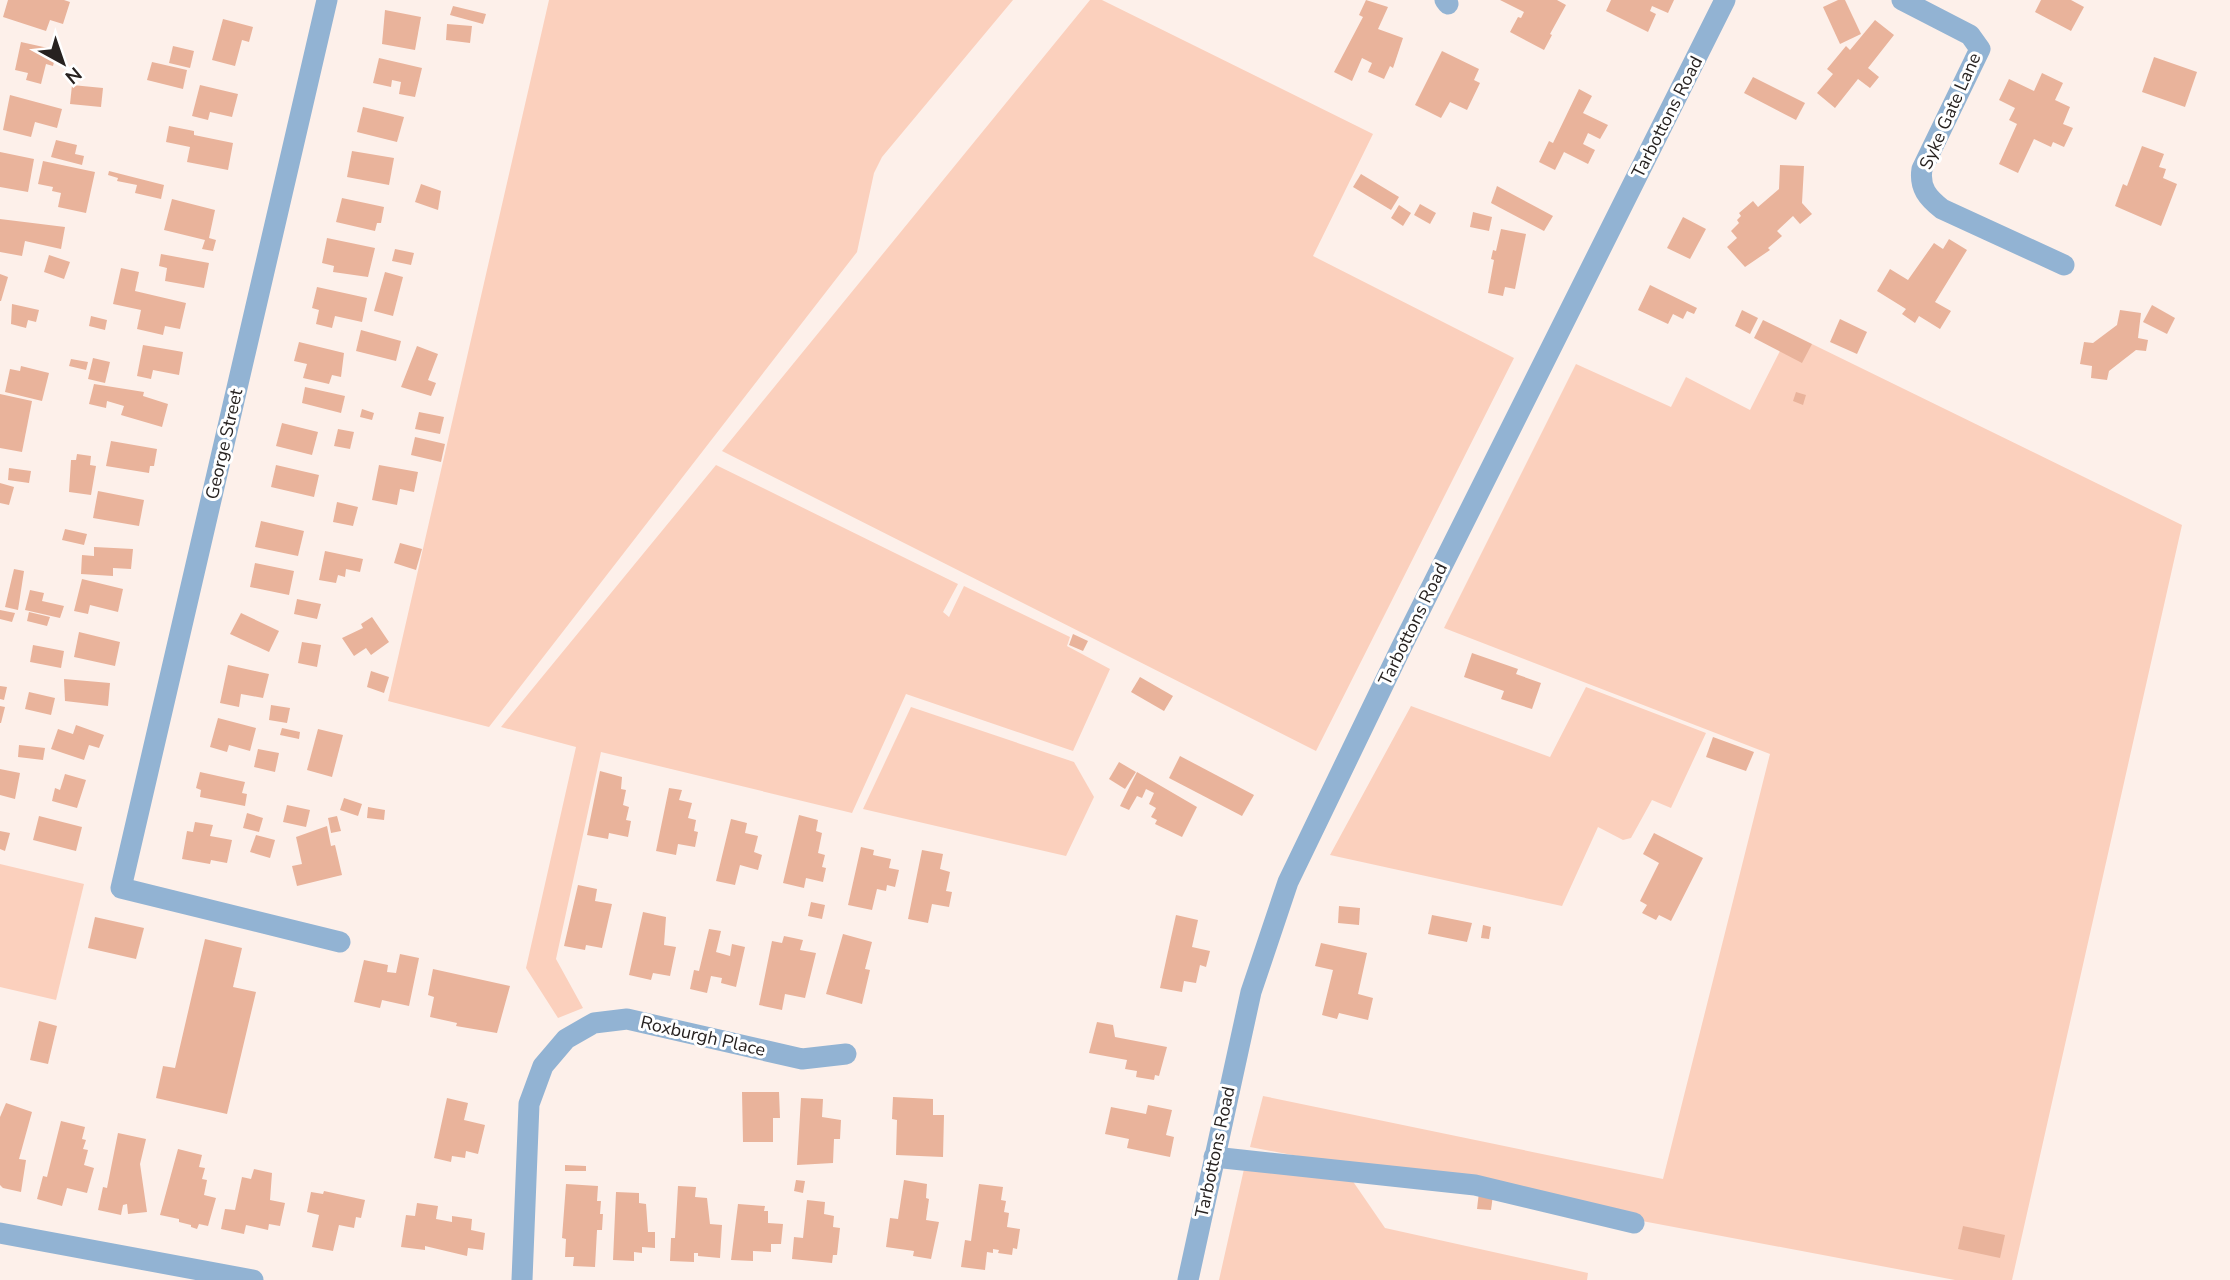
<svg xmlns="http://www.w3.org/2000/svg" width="2230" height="1280" viewBox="0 0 2230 1280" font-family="'Nunito Sans',sans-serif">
  <rect width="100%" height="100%" fill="#fdf0ea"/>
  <g fill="#fbd0bd">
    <polygon points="549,0 1013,0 882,157 874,173 857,252 489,727 388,701"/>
    <polygon points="1090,0 1102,0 1373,134 1313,256 1514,358 1316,751 722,451"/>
    <polygon points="1812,344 2182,525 2012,1280 1955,1280 1250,1147 1263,1096 1663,1179 1770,754 1444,628 1576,364 1671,407 1686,377 1750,410 1780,351"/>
    <polygon points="716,465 958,584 943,612 949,617 964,586 1070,637 1067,646 1110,669 1073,751 906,694 852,813 601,752 556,959 583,1008 558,1018 526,968 576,747 501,727"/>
    <polygon points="1586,687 1706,733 1671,808 1652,800 1631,838 1623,840 1598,827 1562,906 1330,855 1411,706 1550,757"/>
    <polygon points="911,707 1074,762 1094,797 1066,856 863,809"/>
    <polygon points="0,864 84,884 56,1000 0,987"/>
    <polygon points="1244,1169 1352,1180 1385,1228 1588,1273 1587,1280 1219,1280"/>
  </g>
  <g fill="#e9b39b">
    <polygon points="8,0 64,0 70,2 63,24 50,20 46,31 3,17"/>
    <polygon points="1366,0 1388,7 1378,29 1403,38 1393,68 1390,66 1384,79 1368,72 1372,63 1362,58 1352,81 1334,72 1363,17 1359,15"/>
    <polygon points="1500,0 1557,0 1566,5 1550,34 1552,35 1544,50 1510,32 1518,17 1521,18 1524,12"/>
    <polygon points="1611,0 1674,0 1668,13 1652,6 1650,11 1656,14 1648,32 1606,11"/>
    <polygon points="1838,0 1845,0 1861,34 1840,44 1823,7"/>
    <polygon points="2041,0 2071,0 2084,7 2071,31 2035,12"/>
    <polygon points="453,6 486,14 483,24 450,15"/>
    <polygon points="385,10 421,17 415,50 382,44"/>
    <polygon points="223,19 253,27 249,42 242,40 235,66 212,60"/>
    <polygon points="1875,20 1894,35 1868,68 1879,77 1870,88 1858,79 1835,108 1817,93 1833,74 1827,69 1846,46 1850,50"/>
    <polygon points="447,24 472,26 470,43 446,40"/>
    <polygon points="21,42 57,50 53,66 46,64 41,84 26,80 28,73 15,70"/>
    <polygon points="173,46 194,51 190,68 169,63"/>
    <polygon points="1442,51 1479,69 1474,80 1480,83 1467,110 1450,102 1441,118 1415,105"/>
    <polygon points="2154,57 2197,72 2185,107 2142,92"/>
    <polygon points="379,58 422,68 415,97 399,94 401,82 392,80 391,87 373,83"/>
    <polygon points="152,62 187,70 183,89 147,80"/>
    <polygon points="2042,73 2063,83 2055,100 2070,107 2063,124 2073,128 2064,147 2053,142 2051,147 2034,139 2018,173 1999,164 2017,124 2009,120 2015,108 1999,100 2009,79 2034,91"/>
    <polygon points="1753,77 1805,103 1796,120 1744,93"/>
    <polygon points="72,85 103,88 101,107 70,104"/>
    <polygon points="200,85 238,94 232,117 210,112 208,120 192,116"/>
    <polygon points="1579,89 1592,96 1583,113 1608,125 1600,139 1588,133 1583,144 1595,150 1588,164 1564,152 1555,170 1539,162 1549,141 1553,143"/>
    <polygon points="10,95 62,109 57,128 35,122 31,137 3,130"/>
    <polygon points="363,107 404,117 397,142 357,132"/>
    <polygon points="169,126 194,131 194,135 233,143 228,170 187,162 190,147 166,142"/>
    <polygon points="56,140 77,145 75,154 84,156 82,165 51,157"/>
    <polygon points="2142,146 2164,154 2159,167 2166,169 2163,178 2177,184 2161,226 2115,206 2123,184 2127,186"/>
    <polygon points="352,151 394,158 389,185 347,177"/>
    <polygon points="0,152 34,159 28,192 0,187"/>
    <polygon points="43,161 95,172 86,213 58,207 61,193 52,191 53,187 38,184"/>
    <polygon points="1780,165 1804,166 1802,203 1812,214 1800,224 1793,216 1777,231 1782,236 1768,248 1770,250 1745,267 1727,247 1737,238 1731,231 1739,223 1737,220 1741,216 1739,213 1753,201 1758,207 1779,189"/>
    <polygon points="109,171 164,185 161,199 135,193 137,185 117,181 118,178 108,175"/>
    <polygon points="1361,174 1399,197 1391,210 1353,187"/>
    <polygon points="421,184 441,191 438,210 415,202"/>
    <polygon points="1497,186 1553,216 1544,231 1491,203"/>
    <polygon points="342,198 384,207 381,223 377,223 375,231 336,222"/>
    <polygon points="172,199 215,210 209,238 216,240 213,251 202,249 205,240 164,230"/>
    <polygon points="1420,204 1436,213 1430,224 1414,215"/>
    <polygon points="1399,205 1411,213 1403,226 1391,218"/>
    <polygon points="1473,212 1492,217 1489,231 1470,227"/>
    <polygon points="1683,217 1706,229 1690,259 1667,248"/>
    <polygon points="0,219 65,227 61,249 25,241 22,256 0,252"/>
    <polygon points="1501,229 1526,234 1515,289 1505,287 1503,296 1488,293 1494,260 1491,259 1493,250 1496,251"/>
    <polygon points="327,238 375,248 368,277 333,272 334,266 322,263"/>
    <polygon points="1949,239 1967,250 1935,302 1951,311 1940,329 1919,316 1915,323 1902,314 1906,309 1877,291 1890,269 1908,280 1934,243 1943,249"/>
    <polygon points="395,249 414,253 411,265 392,261"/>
    <polygon points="161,254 209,263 204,288 165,281 167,268 159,266"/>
    <polygon points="49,255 70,262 64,279 44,272"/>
    <polygon points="121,268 139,272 135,291 186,303 180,329 165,326 163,335 137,329 141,310 113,304"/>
    <polygon points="385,272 403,277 393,316 374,311"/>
    <polygon points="0,274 8,277 1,301 0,301"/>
    <polygon points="1650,285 1697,308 1694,314 1687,311 1683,319 1673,314 1668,324 1638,310"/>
    <polygon points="317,287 367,298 362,322 335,316 332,328 316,324 319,310 312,308"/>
    <polygon points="12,304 39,310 36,322 28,320 26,328 11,324"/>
    <polygon points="2152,305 2175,318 2167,334 2143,322"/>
    <polygon points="1742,310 1758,318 1750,334 1735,326"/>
    <polygon points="2120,310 2141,313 2138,338 2148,340 2146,351 2136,350 2109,371 2107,380 2091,378 2092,366 2080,364 2084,342 2093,343 2117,325"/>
    <polygon points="91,316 107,320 105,330 89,326"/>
    <polygon points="1840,319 1867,332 1857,354 1830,342"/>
    <polygon points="1763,320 1812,344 1802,363 1754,338"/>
    <polygon points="361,330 401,341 396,361 356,351"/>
    <polygon points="299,342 344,353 341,377 332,375 329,384 303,378 307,364 294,361"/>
    <polygon points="143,345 183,352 179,375 153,370 151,379 137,376"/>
    <polygon points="417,346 438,354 428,380 436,383 431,396 401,387"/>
    <polygon points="93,358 110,362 105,383 88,379"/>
    <polygon points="71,359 88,362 86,370 69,366"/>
    <polygon points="21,366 49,373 42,401 5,392 10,369 20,371"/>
    <polygon points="94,384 144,392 143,396 168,404 162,427 121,415 124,406 107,401 106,408 89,404"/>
    <polygon points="305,387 345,396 341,413 302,403"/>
    <polygon points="1796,392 1806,395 1803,405 1793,401"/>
    <polygon points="0,394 32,401 22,452 0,448"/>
    <polygon points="362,409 374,413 372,420 360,417"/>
    <polygon points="419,412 444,417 440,434 415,429"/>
    <polygon points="282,423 318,432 312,455 276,446"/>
    <polygon points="338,429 354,432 350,449 334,446"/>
    <polygon points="415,437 445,444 441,462 411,455"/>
    <polygon points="111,441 157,449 154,466 150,466 149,473 106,466"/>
    <polygon points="77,454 91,456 90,465 96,466 91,495 69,492 71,460 76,460"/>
    <polygon points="276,465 319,475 314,497 271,487"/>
    <polygon points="379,465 418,472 414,492 400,489 397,505 372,500"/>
    <polygon points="9,468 31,471 29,483 8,480"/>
    <polygon points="0,483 14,487 9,505 0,503"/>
    <polygon points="98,491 144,500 139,526 93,518"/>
    <polygon points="337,502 358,507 353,526 333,522"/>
    <polygon points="261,521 304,531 298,556 255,547"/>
    <polygon points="65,529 87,534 84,545 62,540"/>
    <polygon points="400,543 422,549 416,570 394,563"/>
    <polygon points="94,547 133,549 131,569 113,568 113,576 81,574 82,555 94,556"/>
    <polygon points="325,551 363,559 360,572 346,569 345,577 338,575 336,583 319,580"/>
    <polygon points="255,563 294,571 289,595 250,587"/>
    <polygon points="14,569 24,571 18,610 5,607"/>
    <polygon points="82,579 123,589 118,612 90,605 88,614 74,611"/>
    <polygon points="30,590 44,593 42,601 64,606 60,618 25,610"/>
    <polygon points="297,599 321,604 317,619 294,614"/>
    <polygon points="0,610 15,613 12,622 0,619"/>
    <polygon points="29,612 50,617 47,626 27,621"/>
    <polygon points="241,613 279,631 269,652 230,634"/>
    <polygon points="372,617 389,642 371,655 366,648 354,656 342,638 363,628 361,624"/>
    <polygon points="79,632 120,642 115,666 74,657"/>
    <polygon points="1073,634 1088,641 1083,651 1069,645"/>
    <polygon points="302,642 321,645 317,667 298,663"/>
    <polygon points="33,645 64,651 61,668 30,662"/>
    <polygon points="1472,653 1518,669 1516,674 1541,683 1532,709 1501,699 1504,691 1464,677"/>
    <polygon points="228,665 269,674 263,698 241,694 239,707 220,703"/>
    <polygon points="371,671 389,677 384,693 367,687"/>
    <polygon points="1140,677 1173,696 1164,711 1131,692"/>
    <polygon points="64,679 110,683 108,706 65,701"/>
    <polygon points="0,686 7,687 4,700 0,699"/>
    <polygon points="29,692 55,698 51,715 25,709"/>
    <polygon points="271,705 290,708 287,723 269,720"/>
    <polygon points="0,706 5,707 1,723 0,723"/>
    <polygon points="218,718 256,728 250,751 229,745 227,752 210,747"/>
    <polygon points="76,725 104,735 99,748 89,745 84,760 51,749 58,729 73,734"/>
    <polygon points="282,728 300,732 299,739 280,735"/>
    <polygon points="318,729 343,735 332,777 307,770"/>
    <polygon points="1713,737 1754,752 1746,771 1706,757"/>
    <polygon points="19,745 45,748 43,760 18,757"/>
    <polygon points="258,749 279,753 275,772 254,767"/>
    <polygon points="1180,756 1254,795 1242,816 1169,778"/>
    <polygon points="1119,762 1136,772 1125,789 1109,779"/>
    <polygon points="0,769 20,773 15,799 0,795"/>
    <polygon points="600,771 622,777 621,789 626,790 623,805 629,807 626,820 631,821 628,837 609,833 608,839 587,835"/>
    <polygon points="200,772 245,782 242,793 247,794 245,806 200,797 201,790 196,788"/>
    <polygon points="1137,772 1197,807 1182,837 1155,824 1157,820 1151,817 1156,808 1149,804 1154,793 1146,789 1142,798 1137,796 1129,810 1120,806"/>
    <polygon points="65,774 86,780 77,808 52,801 55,788 60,790"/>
    <polygon points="669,788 682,790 679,800 692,803 688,818 696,820 694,831 698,832 695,847 678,844 676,855 656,851"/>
    <polygon points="344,798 362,804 358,816 340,810"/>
    <polygon points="287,805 310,810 306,827 283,822"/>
    <polygon points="368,807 385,810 384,820 367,818"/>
    <polygon points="247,813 263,818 259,832 243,828"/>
    <polygon points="799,815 818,820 816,831 822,833 818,853 825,855 822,867 826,868 823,882 806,878 804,888 783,883"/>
    <polygon points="39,816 82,827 76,851 33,840"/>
    <polygon points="337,816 341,831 331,833 328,818"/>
    <polygon points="731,819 747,823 745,833 758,836 754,852 762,855 758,870 740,865 735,885 716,881"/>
    <polygon points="195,822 213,825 210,836 232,840 227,863 211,860 210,864 182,859 187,831 193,832"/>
    <polygon points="327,826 331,846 335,845 342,875 297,886 292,866 302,864 296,837"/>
    <polygon points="0,831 10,833 5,851 0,849"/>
    <polygon points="1654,833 1703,858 1671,921 1659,915 1656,920 1642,913 1647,905 1640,901 1659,863 1643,854"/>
    <polygon points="256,835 275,840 270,858 250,852"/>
    <polygon points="861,847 874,850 873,855 891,859 889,868 899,870 895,887 887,885 886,891 877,889 872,910 848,905"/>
    <polygon points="922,850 943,854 940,869 950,872 946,891 952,892 949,907 932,904 928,923 908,919"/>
    <polygon points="578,885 597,889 595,901 612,904 602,948 586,945 585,950 564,946"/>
    <polygon points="811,902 825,905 822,919 808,916"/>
    <polygon points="1339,906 1360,908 1359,925 1338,923"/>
    <polygon points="643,912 666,917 664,945 676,947 670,976 653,973 651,980 629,975"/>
    <polygon points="1176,915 1198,920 1192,947 1210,951 1206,967 1200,965 1196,983 1184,981 1182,992 1160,988"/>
    <polygon points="1432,915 1472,923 1467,942 1428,934"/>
    <polygon points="95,917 144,928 136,959 88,948"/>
    <polygon points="1483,925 1491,927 1489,939 1481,938"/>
    <polygon points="709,929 721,931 716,952 730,956 732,944 745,947 736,987 721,983 722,978 711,976 707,993 690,989 694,970 699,971"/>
    <polygon points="843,934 872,942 865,969 870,970 862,1004 826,994"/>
    <polygon points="784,936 803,940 800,950 816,953 805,998 785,994 782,1010 759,1005 772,941 782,943"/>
    <polygon points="205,939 242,948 233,987 256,992 227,1114 156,1098 163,1066 175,1068"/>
    <polygon points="1321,943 1367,953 1358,994 1373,998 1368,1020 1339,1013 1337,1019 1322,1015 1333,970 1315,966"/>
    <polygon points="400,954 419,958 409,1006 382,1000 380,1008 354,1002 364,960 388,965 387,972 396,973"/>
    <polygon points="433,969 510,986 497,1033 456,1026 457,1023 430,1017 434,997 428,995"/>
    <polygon points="39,1021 57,1026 48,1064 30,1060"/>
    <polygon points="1097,1022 1113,1025 1115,1037 1167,1047 1159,1076 1155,1075 1154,1080 1136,1077 1137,1071 1125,1069 1127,1060 1089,1053"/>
    <polygon points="742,1092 779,1092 780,1118 773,1118 773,1142 743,1142"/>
    <polygon points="893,1097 933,1099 933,1115 944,1115 943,1157 896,1155 897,1120 892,1119"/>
    <polygon points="447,1098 468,1103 464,1120 485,1125 478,1154 466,1151 465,1158 452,1156 451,1162 434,1158"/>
    <polygon points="801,1098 823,1099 822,1117 841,1120 840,1139 834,1139 833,1163 797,1165"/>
    <polygon points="6,1103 32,1112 19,1159 26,1160 21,1192 3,1188 0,1185 0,1117"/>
    <polygon points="1148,1105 1172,1110 1166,1135 1174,1137 1170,1157 1127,1148 1129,1139 1105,1134 1111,1107 1146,1114"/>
    <polygon points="61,1121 85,1127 82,1139 86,1140 83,1149 88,1150 84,1165 94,1168 87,1193 67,1188 62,1206 37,1199 43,1176 47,1177"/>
    <polygon points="118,1133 146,1139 140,1164 147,1212 128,1214 127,1204 123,1205 121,1215 98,1210 103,1187 107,1188"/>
    <polygon points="178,1149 202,1155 199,1167 205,1168 202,1179 207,1180 204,1195 216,1198 208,1226 199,1224 197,1229 191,1227 191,1225 179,1222 179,1219 160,1215"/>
    <polygon points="565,1165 586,1166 586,1171 565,1171"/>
    <polygon points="254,1169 272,1173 270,1200 285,1203 280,1226 269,1224 268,1230 246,1225 244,1234 221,1229 225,1209 235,1210 242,1177 251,1179"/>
    <polygon points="796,1180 805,1181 803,1193 794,1191"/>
    <polygon points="904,1180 927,1184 926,1198 929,1199 926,1220 939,1222 931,1259 913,1256 914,1251 886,1247 890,1218 898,1219"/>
    <polygon points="566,1184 598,1186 597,1201 601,1201 600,1214 603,1214 602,1230 597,1230 595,1267 573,1266 574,1257 565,1257 566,1239 562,1238"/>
    <polygon points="979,1184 1003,1187 1001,1200 1006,1201 1004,1212 1009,1213 1007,1227 1020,1229 1017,1249 1013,1248 1012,1255 998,1253 999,1250 993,1249 993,1253 987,1252 985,1270 961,1267 965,1240 971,1241"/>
    <polygon points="678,1186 696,1187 695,1197 707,1198 710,1224 722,1225 720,1258 698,1256 698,1253 694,1253 694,1262 670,1261 671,1238 675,1238"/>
    <polygon points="324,1191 365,1200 361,1218 356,1217 354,1228 339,1225 333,1251 312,1247 319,1215 307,1212 311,1192 323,1194"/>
    <polygon points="616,1192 639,1193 639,1203 646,1204 648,1232 655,1232 655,1248 642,1247 642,1253 634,1252 634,1261 613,1260"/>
    <polygon points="1479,1192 1493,1195 1491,1210 1477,1209"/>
    <polygon points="807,1200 825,1202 824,1214 834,1216 833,1227 840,1228 837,1255 833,1255 832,1263 792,1259 794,1237 803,1238"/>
    <polygon points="417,1203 438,1206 436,1219 452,1222 452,1216 472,1219 471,1230 485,1233 483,1250 468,1248 467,1256 425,1246 425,1250 401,1247 406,1215 415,1216"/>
    <polygon points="738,1204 765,1206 764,1211 768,1211 768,1223 783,1224 781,1244 771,1244 771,1252 753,1251 753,1261 731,1260"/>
    <polygon points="1963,1226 2005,1235 2000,1258 1958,1249"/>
  </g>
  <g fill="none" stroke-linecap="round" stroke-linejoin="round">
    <g stroke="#92b3d3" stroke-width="21">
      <polyline points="327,0 121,888 340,942"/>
      <polyline points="1445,0 1448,4"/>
      <path d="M1902,0l68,35 10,14 -58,120c-3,19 6,29 20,40l122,56"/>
      <polyline points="1214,1157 1475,1185 1634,1223"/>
      <polyline points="0,1233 253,1280"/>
      <polyline points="522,1280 529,1104 543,1066 566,1039 594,1023 627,1019 802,1059 846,1054"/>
      <polyline points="1188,1280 1251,992 1288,882 1402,646 1725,0"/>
    </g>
  </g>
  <g text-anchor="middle" stroke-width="6" stroke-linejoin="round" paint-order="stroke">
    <g font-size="18" fill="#272220" stroke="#fff">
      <text transform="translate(1950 111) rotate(-66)" y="6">Syke Gate Lane</text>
      <text transform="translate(1667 117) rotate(-63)" y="6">Tarbottons Road</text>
      <text transform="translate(224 444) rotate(-77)" y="6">George Street</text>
      <text transform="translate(1413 624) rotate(-64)" y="6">Tarbottons Road</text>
      <text transform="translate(703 1036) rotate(13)" y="6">Roxburgh Place</text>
      <text transform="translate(1215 1152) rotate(-78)" y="6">Tarbottons Road</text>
    </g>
  </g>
  <g transform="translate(63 63) rotate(140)" stroke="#ffffff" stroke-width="5" paint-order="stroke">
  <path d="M0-5L12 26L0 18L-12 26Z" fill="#272220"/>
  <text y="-10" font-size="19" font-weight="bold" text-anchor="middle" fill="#272220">N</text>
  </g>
</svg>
